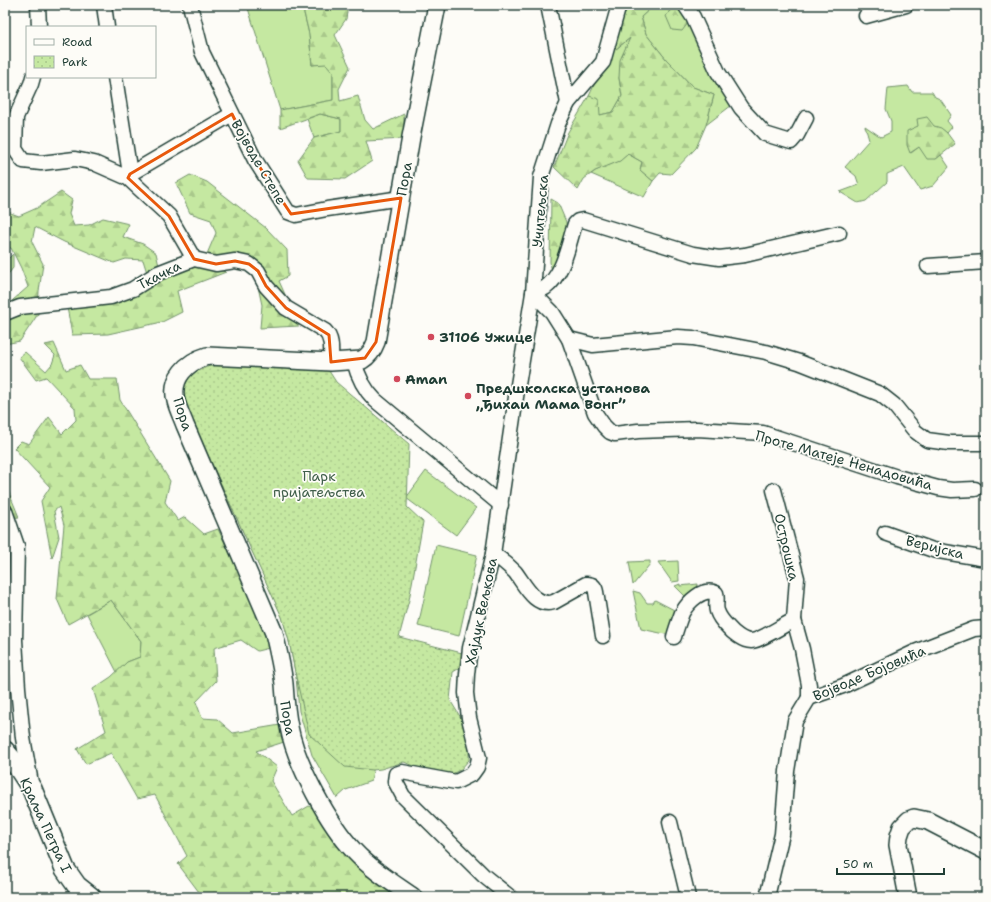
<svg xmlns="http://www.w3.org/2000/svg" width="991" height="902" viewBox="0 0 991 902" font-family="'Shantell Sans',sans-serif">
  <defs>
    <pattern id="forest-firs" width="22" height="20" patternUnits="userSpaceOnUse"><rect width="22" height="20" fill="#c5e8a1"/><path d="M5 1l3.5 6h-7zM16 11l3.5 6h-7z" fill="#a9c88b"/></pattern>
    <pattern id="park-dots" width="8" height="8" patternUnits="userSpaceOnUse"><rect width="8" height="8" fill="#c5e8a1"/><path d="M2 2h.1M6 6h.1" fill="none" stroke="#a9c88b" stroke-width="1.8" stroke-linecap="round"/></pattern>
  </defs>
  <rect width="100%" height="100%" fill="#fdfcf7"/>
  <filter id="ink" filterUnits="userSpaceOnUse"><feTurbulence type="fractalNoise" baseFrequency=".025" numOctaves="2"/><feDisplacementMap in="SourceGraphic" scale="8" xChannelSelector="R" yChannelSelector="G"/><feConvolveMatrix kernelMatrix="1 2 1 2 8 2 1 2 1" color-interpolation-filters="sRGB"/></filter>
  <g filter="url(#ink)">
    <g fill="#c5e8a1" stroke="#72926a">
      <polygon points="247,5 296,5 303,9 309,34 312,65 326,63 333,72 333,100 280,110"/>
      <polygon points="654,5 674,5 666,16 688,23 732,105 706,125 714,95 693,87 666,59 646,34 641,17"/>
      <polygon points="630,38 619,78 622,96 613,112 600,115 589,96 613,45 616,49"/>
      <path d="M908,86l4,6h20l3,5 5,2 11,16 -4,6 5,6 -5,6c-9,-8 -17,-7 -29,-7l-7,27 8,-6 17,12 5,-4 8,12 -16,19 -13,4 -16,-23 -17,7v8l-21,19 -8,2 -18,-11 19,-7 -3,-9 -11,-9 24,-27 -4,-14 16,11 10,-5v-11l-5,-12 2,-21z"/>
      <polygon points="320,114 341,119 341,131 314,138 307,119"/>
      <path d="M628,154l14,8 -2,8 13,11 -9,16 -53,-23c12,-9 25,-9 37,-20z"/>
      <polygon points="203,445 375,761 371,781 346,790 337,798 312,755 299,711 296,677 289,641 282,616"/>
      <polygon points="426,471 476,508 456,535 406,498"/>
      <polygon points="436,545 477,555 459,636 418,626"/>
      <polygon points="650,561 650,564 633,585 629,562"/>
      <polygon points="678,561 679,581 672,582 658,562"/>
      <path d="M680,584v2l18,-2c-1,8 -6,10 -13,12l-10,-10z"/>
      <polygon points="633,591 640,593 647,603 653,603 655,600 678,612 670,635 641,629"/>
      <polygon points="111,600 141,641 140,657 127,662 117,672 87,614"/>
    </g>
    <g fill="url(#forest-firs)" stroke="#72926a">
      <polygon points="296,5 348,5 346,19 335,35 350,67 339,89 340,101 358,96 365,120 373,129 404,114 404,139 366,141 372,161 345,179 308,178 298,160 314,138 341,131 341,119 320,114 280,128 280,110 333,100 333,72 326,64 312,65 309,34 303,9"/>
      <polygon points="623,5 654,5 641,17 646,34 666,59 693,87 714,95 706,125 696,148 671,174 660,173 653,181 640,170 642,162 628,154 620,161 595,171 584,179 578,190 554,167 568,132 589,96 599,99 600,115 613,112 622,96 619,78 620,60 630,38 616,49 613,45"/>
      <polygon points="674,5 677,5 688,23 682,31 672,30 666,16"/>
      <polygon points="927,117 934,126 941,128 947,133 955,144 936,159 927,159 919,147 910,153 907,145 907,131 918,126 917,119"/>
      <polygon points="190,175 207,182 266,228 287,250 288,276 279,281 299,326 260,328 262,305 255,273 207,254 216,233 211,220 190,213 176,183"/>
      <polygon points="61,192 72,200 69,214 74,226 89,225 103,218 129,224 123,237 143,244 156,253 159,266 196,264 226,272 177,291 182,312 162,322 108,334 72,335 67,307 148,276 143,260 126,259 114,263 64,242 35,227 32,242 43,264 39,291 38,314 20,341 5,344 5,307 28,287 21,268 11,248 5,247 5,211 19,216 37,208"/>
      <polygon points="551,199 558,203 566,222 567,239 552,272 550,262"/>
      <polygon points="13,254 13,268 5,278 5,262"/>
      <polygon points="54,343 66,370 80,365 88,379 117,379 120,400 170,481 165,502 178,521 185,517 204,534 218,529 255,606 269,648 257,651 241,640 214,648 216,681 196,702 202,718 217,719 233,733 280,725 284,742 256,751 277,767 271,781 292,816 309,806 316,810 354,863 396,897 195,897 199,892 178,864 187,856 155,795 137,799 111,753 86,764 77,749 106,731 93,689 111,677 127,662 140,657 141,641 111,600 68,624 57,599 64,525 59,507 54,511 59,537 52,558 41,501 50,487 14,448 21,441 29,444 49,417 62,434 76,420 75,408 46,377 36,380 19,357 25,352 46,371 52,364 55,355 45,345"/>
      <polygon points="7,488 19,517 5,519 5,489"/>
    </g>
    <path fill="url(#park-dots)" stroke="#72926a" d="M221,363l108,8 7,11 73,62 -2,63 16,15 -14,78 -10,37 67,17 -3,12 -10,6 -3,28 14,23 5,14v23l-9,10 -10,5 -15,-1 -31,-12 -23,7 -8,1 -28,-3 -36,-33 -13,-57 -7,-36 -7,-24 -98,-214c0,-4 -1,-9 0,-13 3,-19 22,-23 37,-27z"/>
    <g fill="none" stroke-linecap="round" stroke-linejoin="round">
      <g stroke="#1f3d34" stroke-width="17">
        <g id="minor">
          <polyline points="38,5 39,27"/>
          <polyline points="104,5 107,27"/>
          <polyline points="190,5 202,52 255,160 288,212 296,215 327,209 401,198"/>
          <polyline points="548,5 568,103"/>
          <polyline points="685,5 693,17 718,72 741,108 765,134 791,142 797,135 806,118"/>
          <polyline points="866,16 906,5"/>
          <polyline points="33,77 31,84 16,117 15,149 23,161 41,163 75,159 94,163 128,178 169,216 194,259"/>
          <polyline points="115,77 130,174 232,114"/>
          <path d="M839,233l-94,22 -26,3 -26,-4 -110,-34 -5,1 -3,3c-7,21 -11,50 -30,64 -3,2 -8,3 -12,5l19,19 17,27 26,74 9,13 6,6 5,2 23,-3 59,-2 66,4 134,44 41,11 14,2 23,-1"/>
          <polyline points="928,266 986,262"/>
          <path d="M5,313l15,-6 91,-10 22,-8 25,-16 36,-14 22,5 19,-3 14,3 9,7 8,15 20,22 39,23c8,8 6,20 6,31"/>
          <polyline points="569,339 593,345 678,337 693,338 766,352 799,362 880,394 894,405 915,431 927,440 949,443 986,443"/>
          <path d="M354,361c4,16 10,28 21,39l126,105"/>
          <polyline points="774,490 797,578 794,620 802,649 809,685 809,698"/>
          <polyline points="5,511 17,546 15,640 18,688 23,738 31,783"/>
          <polyline points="885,533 933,550 986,559"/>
          <path d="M493,554c8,5 15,11 22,18 10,13 20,36 39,30l32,-18c6,0 9,2 10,8l7,44"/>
          <path d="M674,637c2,-8 5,-16 8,-24 6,-11 21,-26 34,-20 2,6 -1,12 1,18 2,6 7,12 11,16 5,6 15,14 23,14 11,-1 32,-16 43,-21"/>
          <polyline points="670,822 688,897"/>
          <polyline points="510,897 484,876 403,796 395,781 396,774 402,772 456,782 472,774 477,767 479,758 469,718 466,693 467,674 470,648 493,554 516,397 533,293 541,177 558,124 568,103 603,62 619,5"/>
          <polyline points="767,897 782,834 787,771 795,721 809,698 843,686 915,652 974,629 986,628"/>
        </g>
      </g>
      <g stroke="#1f3d34" stroke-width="20">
        <g id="tertiary">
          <path d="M413,897c-20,-14 -41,-27 -58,-45 -26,-27 -59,-88 -66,-125 -3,-14 -4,-28 -5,-43 -2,-17 -6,-34 -10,-51l-89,-208c-3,-8 -7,-16 -9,-24 -6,-23 11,-39 31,-45l124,6 31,-2c7,-4 11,-10 14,-18l35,-205 26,-132"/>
          <polyline points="908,897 898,845 899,836 902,827 909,820 914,818 928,821 986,851"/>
        </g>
      </g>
      <g stroke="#1f3d34" stroke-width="22">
        <polyline id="secondary" points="5,751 15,763 32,789 65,869 77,886 91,897"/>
      </g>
      <use href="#minor" stroke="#fdfcf7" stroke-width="14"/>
      <use href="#tertiary" stroke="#fdfcf7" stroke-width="17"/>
      <use href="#secondary" stroke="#fdfcf7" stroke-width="19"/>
    </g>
  </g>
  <path fill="none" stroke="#e8590c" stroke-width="3" stroke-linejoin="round" d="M232,114l23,46 36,54 110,-16 -25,144 -11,16 -34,4 -2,-27 -43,-27 -20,-22 -8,-15 -9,-7 -14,-3 -19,3 -22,-5 -25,-43 -41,-38 2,-4z"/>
  <g fill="#d1495b" stroke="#fdfcf7" stroke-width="1.5">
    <circle cx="431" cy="337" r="4"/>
    <circle cx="397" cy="379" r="4"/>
    <circle cx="468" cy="396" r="4"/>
  </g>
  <g text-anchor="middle" stroke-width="3.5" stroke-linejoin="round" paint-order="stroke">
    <g font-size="14" fill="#1f3d34" stroke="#fdfcf7">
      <text transform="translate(259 162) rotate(60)" y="5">Војводе Степе</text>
      <text transform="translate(404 179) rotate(-80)" y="5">Пора</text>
      <text transform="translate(540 211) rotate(-85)" y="5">Учитељска</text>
      <text transform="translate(159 275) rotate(-27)" y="5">Ткачка</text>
      <text transform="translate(183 414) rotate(72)" y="5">Пора</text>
      <text transform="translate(844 460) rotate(16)" y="5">Проте Матеје Ненадовића</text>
      <text transform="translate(787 547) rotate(77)" y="5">Острошка</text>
      <text transform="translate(935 547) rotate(14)" y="5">Веријска</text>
      <text transform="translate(481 611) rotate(-78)" y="5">Хајдук Вељкова</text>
      <text transform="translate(869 673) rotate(-23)" y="5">Војводе Бојовића</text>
      <text transform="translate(288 718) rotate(80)" y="5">Пора</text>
      <text transform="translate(46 825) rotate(65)" y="5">Краља Петра I</text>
    </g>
    <g font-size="14" font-weight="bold" fill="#1f3d34" stroke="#fdfcf7" text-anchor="start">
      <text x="439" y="342">31106 Ужице</text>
      <text x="405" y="384">Aman</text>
      <text x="476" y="393">Предшколска установа<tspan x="476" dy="16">„Ђихаи Мама Вонг”</tspan></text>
    </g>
    <g font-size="14" fill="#405f4a" stroke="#fdfcf7">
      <text x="319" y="481">Парк<tspan x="319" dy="16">пријатељства</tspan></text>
    </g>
  </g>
  <rect width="991" height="902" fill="none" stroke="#fdfcf7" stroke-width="20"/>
  <rect x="10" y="10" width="971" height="882" fill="none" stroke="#1f3d34" stroke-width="1.5" filter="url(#ink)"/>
  <rect x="26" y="26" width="130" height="52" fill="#fdfcf7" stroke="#a4b0a9"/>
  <rect x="34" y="39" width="20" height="6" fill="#fdfcf7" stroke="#a4b0a9"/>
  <text x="62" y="46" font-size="12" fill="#1f3d34">Road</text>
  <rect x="34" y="56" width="20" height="12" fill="url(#park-dots)" stroke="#a4b0a9"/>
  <text x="62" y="66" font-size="12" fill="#1f3d34">Park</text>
  <path d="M837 868v6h107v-6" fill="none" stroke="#1f3d34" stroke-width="2"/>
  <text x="843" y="868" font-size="12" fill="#1f3d34" stroke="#fdfcf7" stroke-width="3" paint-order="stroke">50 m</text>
</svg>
